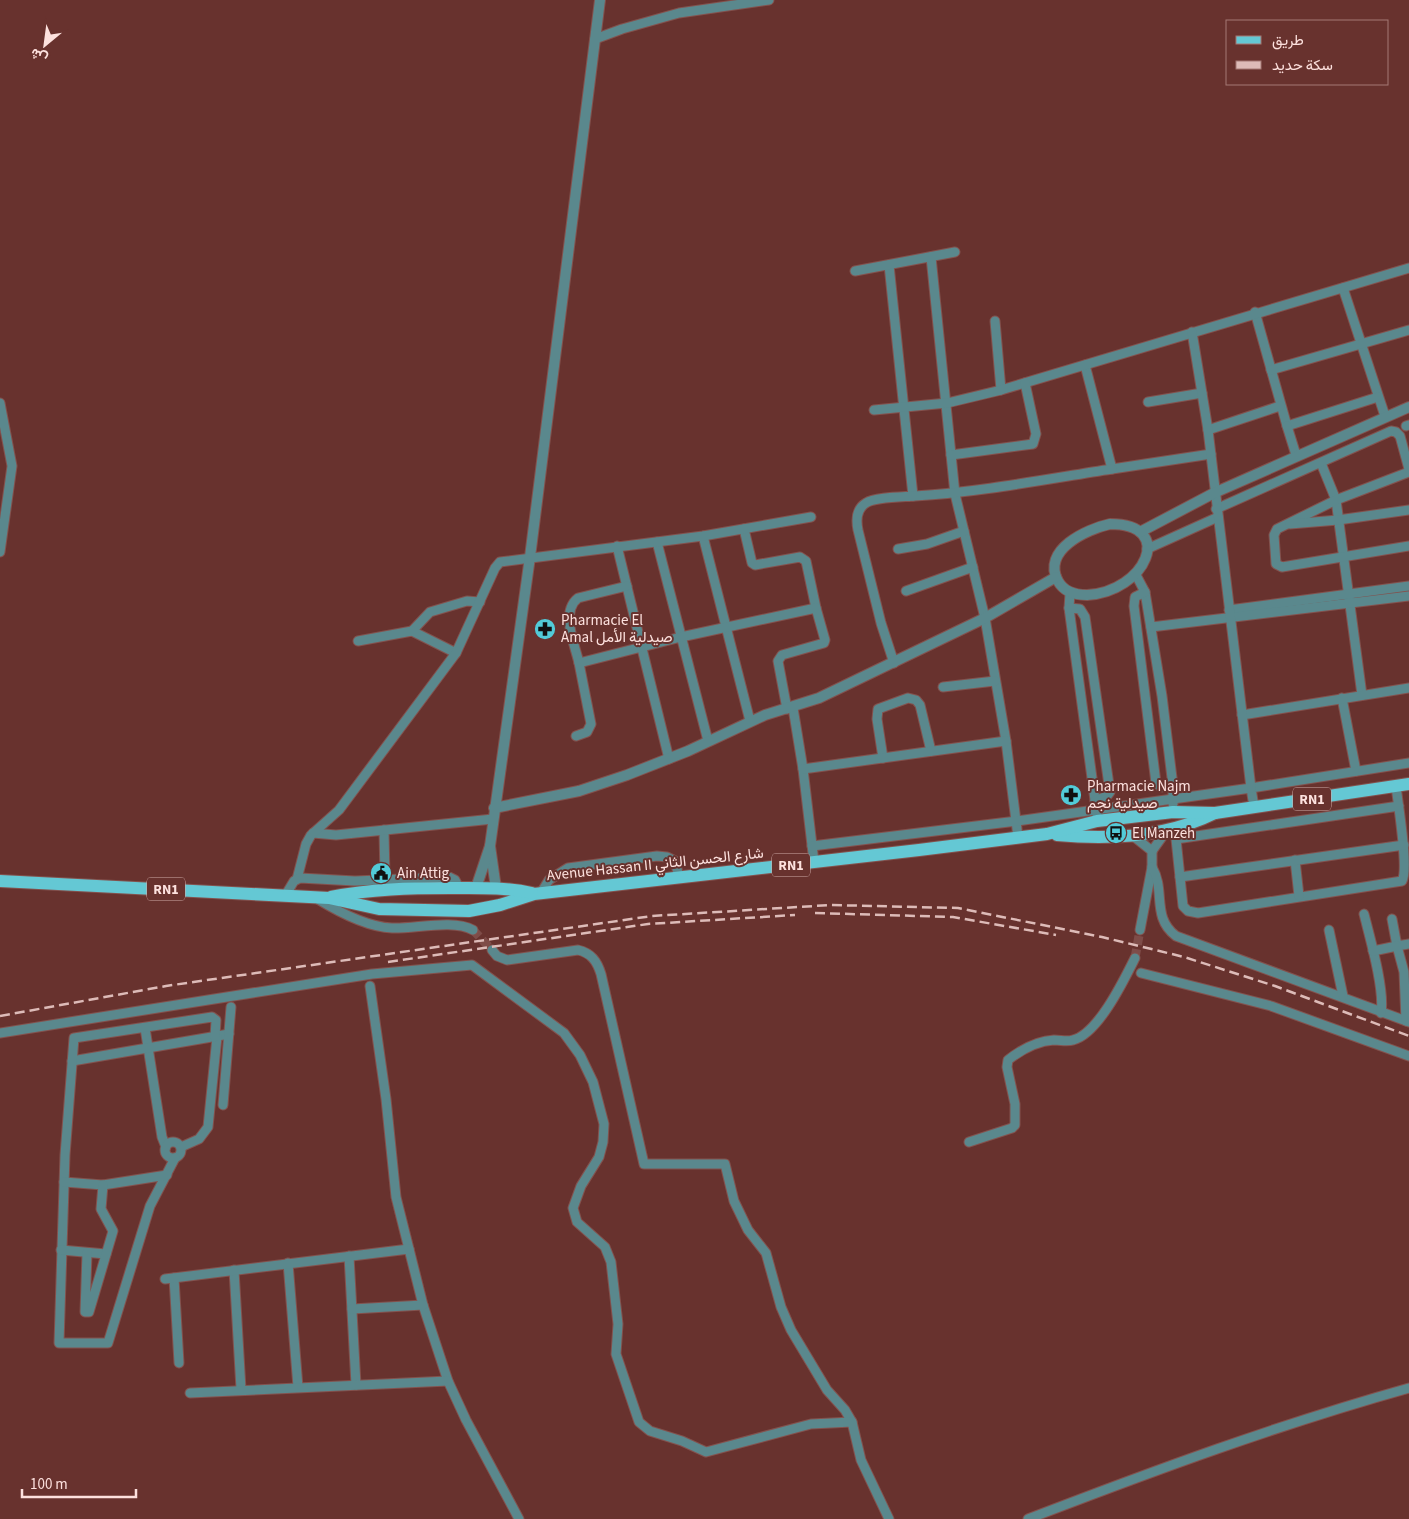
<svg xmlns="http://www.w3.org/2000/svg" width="1409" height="1519" viewBox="0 0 1409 1519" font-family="'Source Sans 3',Vazirmatn,sans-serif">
  <rect width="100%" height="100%" fill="#68322e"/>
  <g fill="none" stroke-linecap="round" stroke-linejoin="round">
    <g stroke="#7e4c48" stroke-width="9" stroke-dasharray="9 4.5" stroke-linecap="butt">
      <polyline points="473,930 492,950"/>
      <polyline points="1135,958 1140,930"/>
    </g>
    <g stroke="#83524e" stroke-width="11">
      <g id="minor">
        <polyline points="595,39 622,29 679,13 769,0"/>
        <polyline points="931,257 955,494 985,618 1006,741 1018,837"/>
        <polyline points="889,265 913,496"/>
        <polyline points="855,271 955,252"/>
        <polyline points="1343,288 1385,416"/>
        <polyline points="1255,312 1287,426 1378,397"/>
        <polyline points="995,321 1001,390"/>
        <polyline points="1085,365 1112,469 1211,454"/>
        <polyline points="1271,370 1409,330"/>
        <polyline points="1148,402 1202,393"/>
        <polyline points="0,403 12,466 0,552"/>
        <polyline points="874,410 947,403 1001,390 1409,268"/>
        <polyline points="1287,426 1296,455"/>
        <polyline points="1406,426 1409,425"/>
        <polyline points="1208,430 1280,406"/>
        <polyline points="951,455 1033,444 1036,434 1025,383"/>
        <polyline points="1321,463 1336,500 1362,695"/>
        <polyline points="1409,472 1336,500 1277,529 1274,535 1276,564 1282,567 1409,546"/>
        <polyline points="1216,509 1391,431 1396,432 1400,436 1409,469"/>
        <polyline points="1290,524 1338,520 1409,510"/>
        <polyline points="744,529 752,563 755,565 800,557 806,561 816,608"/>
        <polyline points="703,536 750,721"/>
        <polyline points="657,542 708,741"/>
        <polyline points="617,546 669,759"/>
        <polyline points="898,549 927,544 964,531"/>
        <polyline points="1147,549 1218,517"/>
        <polyline points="1136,575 1145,592 1162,696 1173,786 1173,804"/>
        <polyline points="906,591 973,567"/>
        <polyline points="1145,592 1135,597 1134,606 1156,783 1161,787 1173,786"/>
        <polyline points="1070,593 1069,608 1097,815"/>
        <polyline points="1069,608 1080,609 1085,617 1110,792 1107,796 1095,801"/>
        <polyline points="1229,610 1409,586"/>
        <polyline points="1151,627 1409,596"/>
        <polyline points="412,631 430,612 467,601 480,602"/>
        <polyline points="358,641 412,631 456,653"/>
        <path d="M579,663c-4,-18 -19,-51 -1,-65l49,-12"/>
        <path d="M894,663l-13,-40 -23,-93c-2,-10 -2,-21 8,-27 9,-6 38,-6 49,-7 66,-4 132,-17 197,-27"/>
        <polyline points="943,687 995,681"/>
        <polyline points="1342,698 1356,771"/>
        <polyline points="793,708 803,769 814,862"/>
        <polyline points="1242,715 1409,688"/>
        <polyline points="576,736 587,732 591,724 579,663 681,637 816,608 825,640 824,643 782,655 778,661 787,709"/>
        <polyline points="883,758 877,719 878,709 908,698 916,700 920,705 931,751"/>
        <polyline points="803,769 1006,741"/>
        <path d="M1396,786c2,18 13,83 6,95l-204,32 -10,-2 -5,-5 -7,-67 223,-33"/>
        <polyline points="1254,807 1251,788 1409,763"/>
        <polyline points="384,830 385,878"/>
        <polyline points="313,833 336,835 493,819"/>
        <polyline points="1132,835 1152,851 1152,867 1140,930"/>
        <polyline points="812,846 1017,821 1251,788 1208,430 1192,332"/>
        <polyline points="1152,851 1167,830"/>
        <polyline points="1295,860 1299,896"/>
        <path d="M1152,867c14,24 -1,50 24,69l233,86"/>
        <polyline points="1180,877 1404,845"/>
        <polyline points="297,879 306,844 311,835 339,810 456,653 495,568 500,562 703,536 811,517"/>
        <polyline points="541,893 549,880 568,868 657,856 667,857 675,861 679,877"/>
        <polyline points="285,896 294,881 300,878 355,881 449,877 455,880 459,888"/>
        <path d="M316,898c21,13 50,29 76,30 23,1 61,-9 81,2"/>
        <path d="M1364,914c6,24 21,76 17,99"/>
        <polyline points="1392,919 1397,946 1409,944"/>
        <polyline points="1329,930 1343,996"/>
        <path d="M492,950l5,6 10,4 71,-10c13,3 19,11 23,24l43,190h81l9,37 14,29 18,23 15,54 10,23 36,60 18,20 7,12"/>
        <polyline points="1373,951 1397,946 1404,972 1406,1021"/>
        <polyline points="1141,973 1271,1006 1409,1056"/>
        <polyline points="370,986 386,1099 396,1197 423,1305 448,1381 466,1420 519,1519"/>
        <polyline points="145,1028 162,1137 166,1147"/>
        <polyline points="0,1033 372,974 472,965 564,1033 580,1055 593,1082 604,1124 603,1142 599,1157 581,1186 573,1208 577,1222 605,1247 611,1262 618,1324 616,1354 639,1422 650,1431 682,1441 706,1452 811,1424 852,1422 861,1460 889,1519"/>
        <polyline points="72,1061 229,1034"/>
        <polyline points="223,1105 231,1007"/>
        <circle cx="173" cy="1150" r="8"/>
        <path d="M969,1142l43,-14 3,-3v-21l-8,-37 1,-7c14,-11 28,-19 46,-20 7,0 13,2 19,0 25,-6 51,-60 62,-82"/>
        <polyline points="181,1147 199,1139 208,1127 217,1037"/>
        <polyline points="175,1158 150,1206 108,1343 59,1343 65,1155 74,1038 212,1017 216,1020 215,1037"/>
        <polyline points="64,1182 103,1185 167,1175"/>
        <polyline points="61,1250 106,1254"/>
        <polyline points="87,1253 85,1312 89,1312 113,1231 101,1209 103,1185"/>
        <polyline points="349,1256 356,1385"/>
        <polyline points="288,1263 298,1387"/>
        <polyline points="234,1270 241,1389"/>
        <polyline points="174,1278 179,1363"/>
        <polyline points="165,1279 409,1249"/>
        <polyline points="352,1309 423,1305"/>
        <polyline points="190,1393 448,1381"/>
        <path d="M1028,1519c125,-48 252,-95 381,-131"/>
      </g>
    </g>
    <g stroke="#83524e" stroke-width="12">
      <g id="tertiary">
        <path d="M1110,524c67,0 35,68 -23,71 -12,0 -23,-3 -29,-14 -17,-31 29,-52 52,-57z"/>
        <polyline points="1140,532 1214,493 1409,407"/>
        <polyline points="494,808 579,791 627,775 688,751 765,715 819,698 985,618 1056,577"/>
        <polyline points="490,846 496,888"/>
        <polyline points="476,888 490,846 530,557 600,0"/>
      </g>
    </g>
    <g stroke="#83524e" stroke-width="14">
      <g id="primary">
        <path d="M1057,835c53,5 110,2 158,-22"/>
        <polyline points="0,881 329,898 379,909 469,911 500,905 534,894 919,850 1047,834 1097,821 1173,812 1215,813 1409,784"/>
        <path d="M331,897c40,-8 79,-9 120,-9 27,0 55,-1 81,5"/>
      </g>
    </g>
    <use href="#minor" stroke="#5a888d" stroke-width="9"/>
    <use href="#tertiary" stroke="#5a888d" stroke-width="10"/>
    <use href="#primary" stroke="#64c8d4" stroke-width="12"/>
    <g stroke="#ddbbb8" stroke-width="2.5" stroke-dasharray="10 5" stroke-linecap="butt">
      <polyline points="815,913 953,917 1056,935"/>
      <polyline points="388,962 648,924 795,915"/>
      <polyline points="0,1016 166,986 652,916 831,905 958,908 1102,937 1184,957 1275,986 1409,1036"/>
    </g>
  </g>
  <defs>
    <g id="pharmacy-disc" transform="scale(1.125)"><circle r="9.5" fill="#52cbd8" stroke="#68322e"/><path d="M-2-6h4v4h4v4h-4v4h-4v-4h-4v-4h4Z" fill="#111"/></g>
    <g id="bus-disc" transform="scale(1.125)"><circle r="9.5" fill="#52cbd8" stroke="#68322e"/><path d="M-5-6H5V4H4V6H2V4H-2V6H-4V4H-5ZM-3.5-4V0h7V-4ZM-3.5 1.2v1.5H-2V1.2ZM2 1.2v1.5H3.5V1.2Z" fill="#111"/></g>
    <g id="civic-disc" transform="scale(1.125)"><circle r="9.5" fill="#52cbd8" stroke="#68322e"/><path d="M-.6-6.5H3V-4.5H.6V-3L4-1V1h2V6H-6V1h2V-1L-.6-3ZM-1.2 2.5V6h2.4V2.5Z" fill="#111"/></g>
  </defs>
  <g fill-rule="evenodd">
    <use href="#pharmacy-disc" x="545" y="629"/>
    <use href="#pharmacy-disc" x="1071" y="795"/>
    <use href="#bus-disc" x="1116" y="833"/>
    <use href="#civic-disc" x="381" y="873"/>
  </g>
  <g text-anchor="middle" stroke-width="4" stroke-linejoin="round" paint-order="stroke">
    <g fill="#68322e" stroke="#d0aca9" stroke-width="1">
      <rect x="1293" y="787.5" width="38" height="23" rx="4"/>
      <rect x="772" y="853.5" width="38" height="23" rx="4"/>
      <rect x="147" y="877.5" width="38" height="23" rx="4"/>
    </g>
    <g font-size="14" font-weight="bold" fill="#fde1de">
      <text x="1312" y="804">RN1</text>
      <text x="791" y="870">RN1</text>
      <text x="166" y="894">RN1</text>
    </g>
    <g font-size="15" fill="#fde1de" stroke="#68322e" text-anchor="start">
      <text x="561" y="625">Pharmacie El<tspan x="561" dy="17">Amal صيدلية الأمل</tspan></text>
      <text x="1087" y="791">Pharmacie Najm<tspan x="1087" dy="17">صيدلية نجم</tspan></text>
      <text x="1132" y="838">El Manzeh</text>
      <text x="397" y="878">Ain Attig</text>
    </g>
    <g font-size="15" fill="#fde1de" stroke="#68322e">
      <text transform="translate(655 864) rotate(-6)" y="5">Avenue Hassan II شارع الحسن الثاني</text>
    </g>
  </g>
  <rect x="1226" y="20" width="162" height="65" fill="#68322e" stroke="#a47874"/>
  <rect x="1236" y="36" width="25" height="8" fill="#64c8d4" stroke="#a47874"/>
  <text x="1272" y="45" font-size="15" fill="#fde1de">طريق</text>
  <rect x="1236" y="61" width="25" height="8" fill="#ddbbb8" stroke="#a47874"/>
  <text x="1272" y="70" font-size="15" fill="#fde1de">سكة حديد</text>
  <g transform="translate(45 45) rotate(209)" stroke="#68322e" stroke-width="4" paint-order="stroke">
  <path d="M0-4L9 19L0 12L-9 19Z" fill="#fde1de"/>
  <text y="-8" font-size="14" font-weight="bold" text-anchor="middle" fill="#fde1de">ش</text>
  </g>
  <path d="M22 1489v8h114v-8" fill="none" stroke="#fde1de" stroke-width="2.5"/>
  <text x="30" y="1489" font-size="15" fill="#fde1de" stroke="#68322e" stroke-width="4" paint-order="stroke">100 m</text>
</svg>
